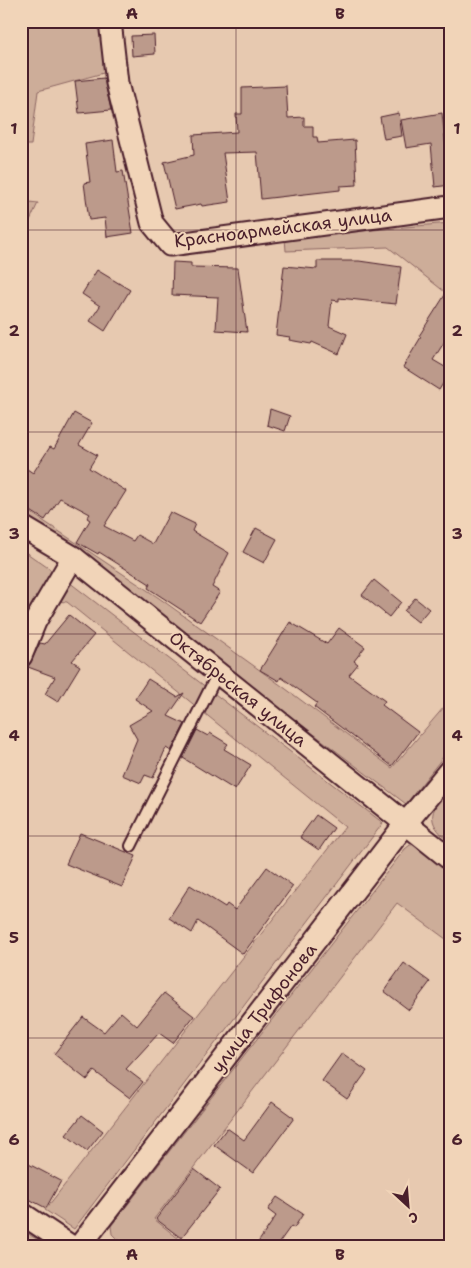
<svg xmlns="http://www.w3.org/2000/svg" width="471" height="1268" viewBox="0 0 471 1268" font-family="'Shantell Sans',sans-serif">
  <rect width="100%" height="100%" fill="#e7c9b0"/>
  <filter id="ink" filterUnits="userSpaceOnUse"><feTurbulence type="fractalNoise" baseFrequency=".02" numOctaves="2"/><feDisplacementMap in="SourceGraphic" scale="10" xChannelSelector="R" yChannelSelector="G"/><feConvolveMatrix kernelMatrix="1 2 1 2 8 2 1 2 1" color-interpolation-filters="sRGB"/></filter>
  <g filter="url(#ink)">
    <g fill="#cdad99" stroke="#8c6662">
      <polygon points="21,21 102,21 107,72 38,91 31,145 21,145"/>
      <polygon points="21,201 38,203 21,240"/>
      <polygon points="450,223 450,296 388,247 286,251 285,238"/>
      <polygon points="21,506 159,598 282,686 392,768 450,700 450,748 406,804 182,634 21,519"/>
      <polygon points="21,549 57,574 21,637"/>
      <polygon points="69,582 383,823 74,1229 45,1210 345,827 67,602 54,601"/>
      <path d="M450,786v56c-27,-22 -19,-32 0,-56z"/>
      <polygon points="416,844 450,871 450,942 397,903 154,1219 189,1247 125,1247 112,1234 111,1226 405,849 410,845"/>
      <polygon points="27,1233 49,1247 21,1247 21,1241"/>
    </g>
    <g fill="#bc9a8b" stroke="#4a1f2b">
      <polygon points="154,35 155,54 132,56 131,36"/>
      <polygon points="104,78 111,110 79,113 75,81"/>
      <polygon points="286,86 288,118 304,117 304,126 313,126 313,137 317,137 318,143 355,140 357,185 340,186 340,190 261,199 257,152 223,153 230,202 202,206 201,204 175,209 164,162 194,155 193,135 237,132 236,114 242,114 242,88"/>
      <polygon points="399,113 402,136 384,139 380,117"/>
      <polygon points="442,113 450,185 435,187 431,144 406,148 401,120"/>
      <polygon points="113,140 117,172 123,171 133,233 107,237 105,218 89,220 84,183 90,182 85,144"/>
      <polygon points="317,261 359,261 401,267 396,304 339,298 339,301 332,300 329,326 347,334 339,354 312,342 311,344 289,340 290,337 276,335 284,266 317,269"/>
      <polygon points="173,262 191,263 191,267 238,268 247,332 216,330 218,297 172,295"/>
      <polygon points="97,270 130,290 105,331 90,321 100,306 82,294"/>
      <polygon points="450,287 450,333 433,360 450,370 450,372 439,390 403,367 421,337 419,336"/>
      <polygon points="270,409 290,416 285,431 267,425"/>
      <polygon points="74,413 92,423 79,445 97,455 89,468 126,491 104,526 133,541 137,535 153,544 170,512 195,524 192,531 229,553 212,587 220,592 200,622 148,588 150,584 99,552 98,554 77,542 90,520 87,518 90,514 60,498 45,520 21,505 21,465 33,473 50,447 54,449"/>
      <polygon points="256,528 277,539 264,563 243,552"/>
      <polygon points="374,580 401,602 389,617 362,595"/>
      <polygon points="415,598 429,609 418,622 404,611"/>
      <polygon points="69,615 94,635 72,661 80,666 58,702 45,694 55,677 28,667 40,643 45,644"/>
      <polygon points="290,622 327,644 339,628 365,647 354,661 358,664 349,675 385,701 382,705 418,732 392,766 314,707 317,703 281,677 279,681 260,670"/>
      <polygon points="148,679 177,697 184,693 168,716 185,724 171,751 166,748 153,778 145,775 141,783 122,775 137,739 129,725 153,711 135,699"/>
      <polygon points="197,730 208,736 210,733 228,744 224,749 251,765 235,790 183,758"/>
      <polygon points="316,815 334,828 319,850 300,837"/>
      <polygon points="80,833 136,856 122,887 66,864"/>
      <polygon points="267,867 293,886 243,954 198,921 192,933 169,918 190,885 225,907 227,904 235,910"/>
      <polygon points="404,963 430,982 409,1010 384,991"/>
      <polygon points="164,993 194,1016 173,1043 159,1033 126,1069 143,1082 130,1098 94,1071 87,1080 54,1054 83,1017 104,1032 121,1012 137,1026"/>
      <polygon points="342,1053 367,1071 347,1099 322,1081"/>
      <polygon points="272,1102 294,1118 253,1173 214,1145 227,1128 244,1140"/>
      <polygon points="82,1115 103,1131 87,1151 66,1135"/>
      <polygon points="21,1160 61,1181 46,1208 21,1195"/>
      <polygon points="194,1169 220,1189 181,1238 156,1219"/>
      <polygon points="277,1197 303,1214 294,1228 291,1226 276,1247 255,1247 276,1216 268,1210"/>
    </g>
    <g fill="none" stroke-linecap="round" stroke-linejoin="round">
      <g stroke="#4a1f2b" stroke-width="14">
        <polyline id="service" points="131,846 218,673"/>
      </g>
      <g stroke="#4a1f2b" stroke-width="25">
        <g id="minor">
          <polyline points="110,21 117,83 152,223 170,245 450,207"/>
          <polyline points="21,526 73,557 450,859"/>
          <polyline points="21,656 35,622 73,557"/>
          <polyline points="21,1213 72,1247"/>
          <polyline points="79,1247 406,823 450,770"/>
        </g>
      </g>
      <use href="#service" stroke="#f1d4b8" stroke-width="10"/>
      <use href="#minor" stroke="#f1d4b8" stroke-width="21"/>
    </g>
  </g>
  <path fill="none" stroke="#4a1f2b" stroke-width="1" stroke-opacity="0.55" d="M236,21v1226M21,230h429M21,432h429M21,634h429M21,836h429M21,1038h429"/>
  <g text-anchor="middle" stroke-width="4" stroke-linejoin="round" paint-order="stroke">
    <g font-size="18" fill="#4a1f2b" stroke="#f1d4b8">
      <text transform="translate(283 228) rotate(-7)" y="6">Красноармейская улица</text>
      <text transform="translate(238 689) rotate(39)" y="6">Октябрьская улица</text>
      <text transform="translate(264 1008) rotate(-52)" y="6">улица Трифонова</text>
    </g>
  </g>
  <rect width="471" height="1268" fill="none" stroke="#f1d4b8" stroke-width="55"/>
  <g transform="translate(408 1206) rotate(154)" stroke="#f1d4b8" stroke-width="4" paint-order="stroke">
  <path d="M0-4L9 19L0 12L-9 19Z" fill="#4a1f2b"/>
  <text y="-8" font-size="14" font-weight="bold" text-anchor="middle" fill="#4a1f2b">С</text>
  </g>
  <rect x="28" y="28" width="416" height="1212" fill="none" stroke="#4a1f2b" stroke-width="2"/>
  <g font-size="16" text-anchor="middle" font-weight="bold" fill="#4a1f2b">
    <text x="132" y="19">A</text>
    <text x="340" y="19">B</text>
    <text x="14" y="134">1</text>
    <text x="457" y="134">1</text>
    <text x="14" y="336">2</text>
    <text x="457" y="336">2</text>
    <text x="14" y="539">3</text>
    <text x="457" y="539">3</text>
    <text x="14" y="741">4</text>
    <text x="457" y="741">4</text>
    <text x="14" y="943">5</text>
    <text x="457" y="943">5</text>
    <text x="14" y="1145">6</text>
    <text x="457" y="1145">6</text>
    <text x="132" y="1260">A</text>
    <text x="340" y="1260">B</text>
  </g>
</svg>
